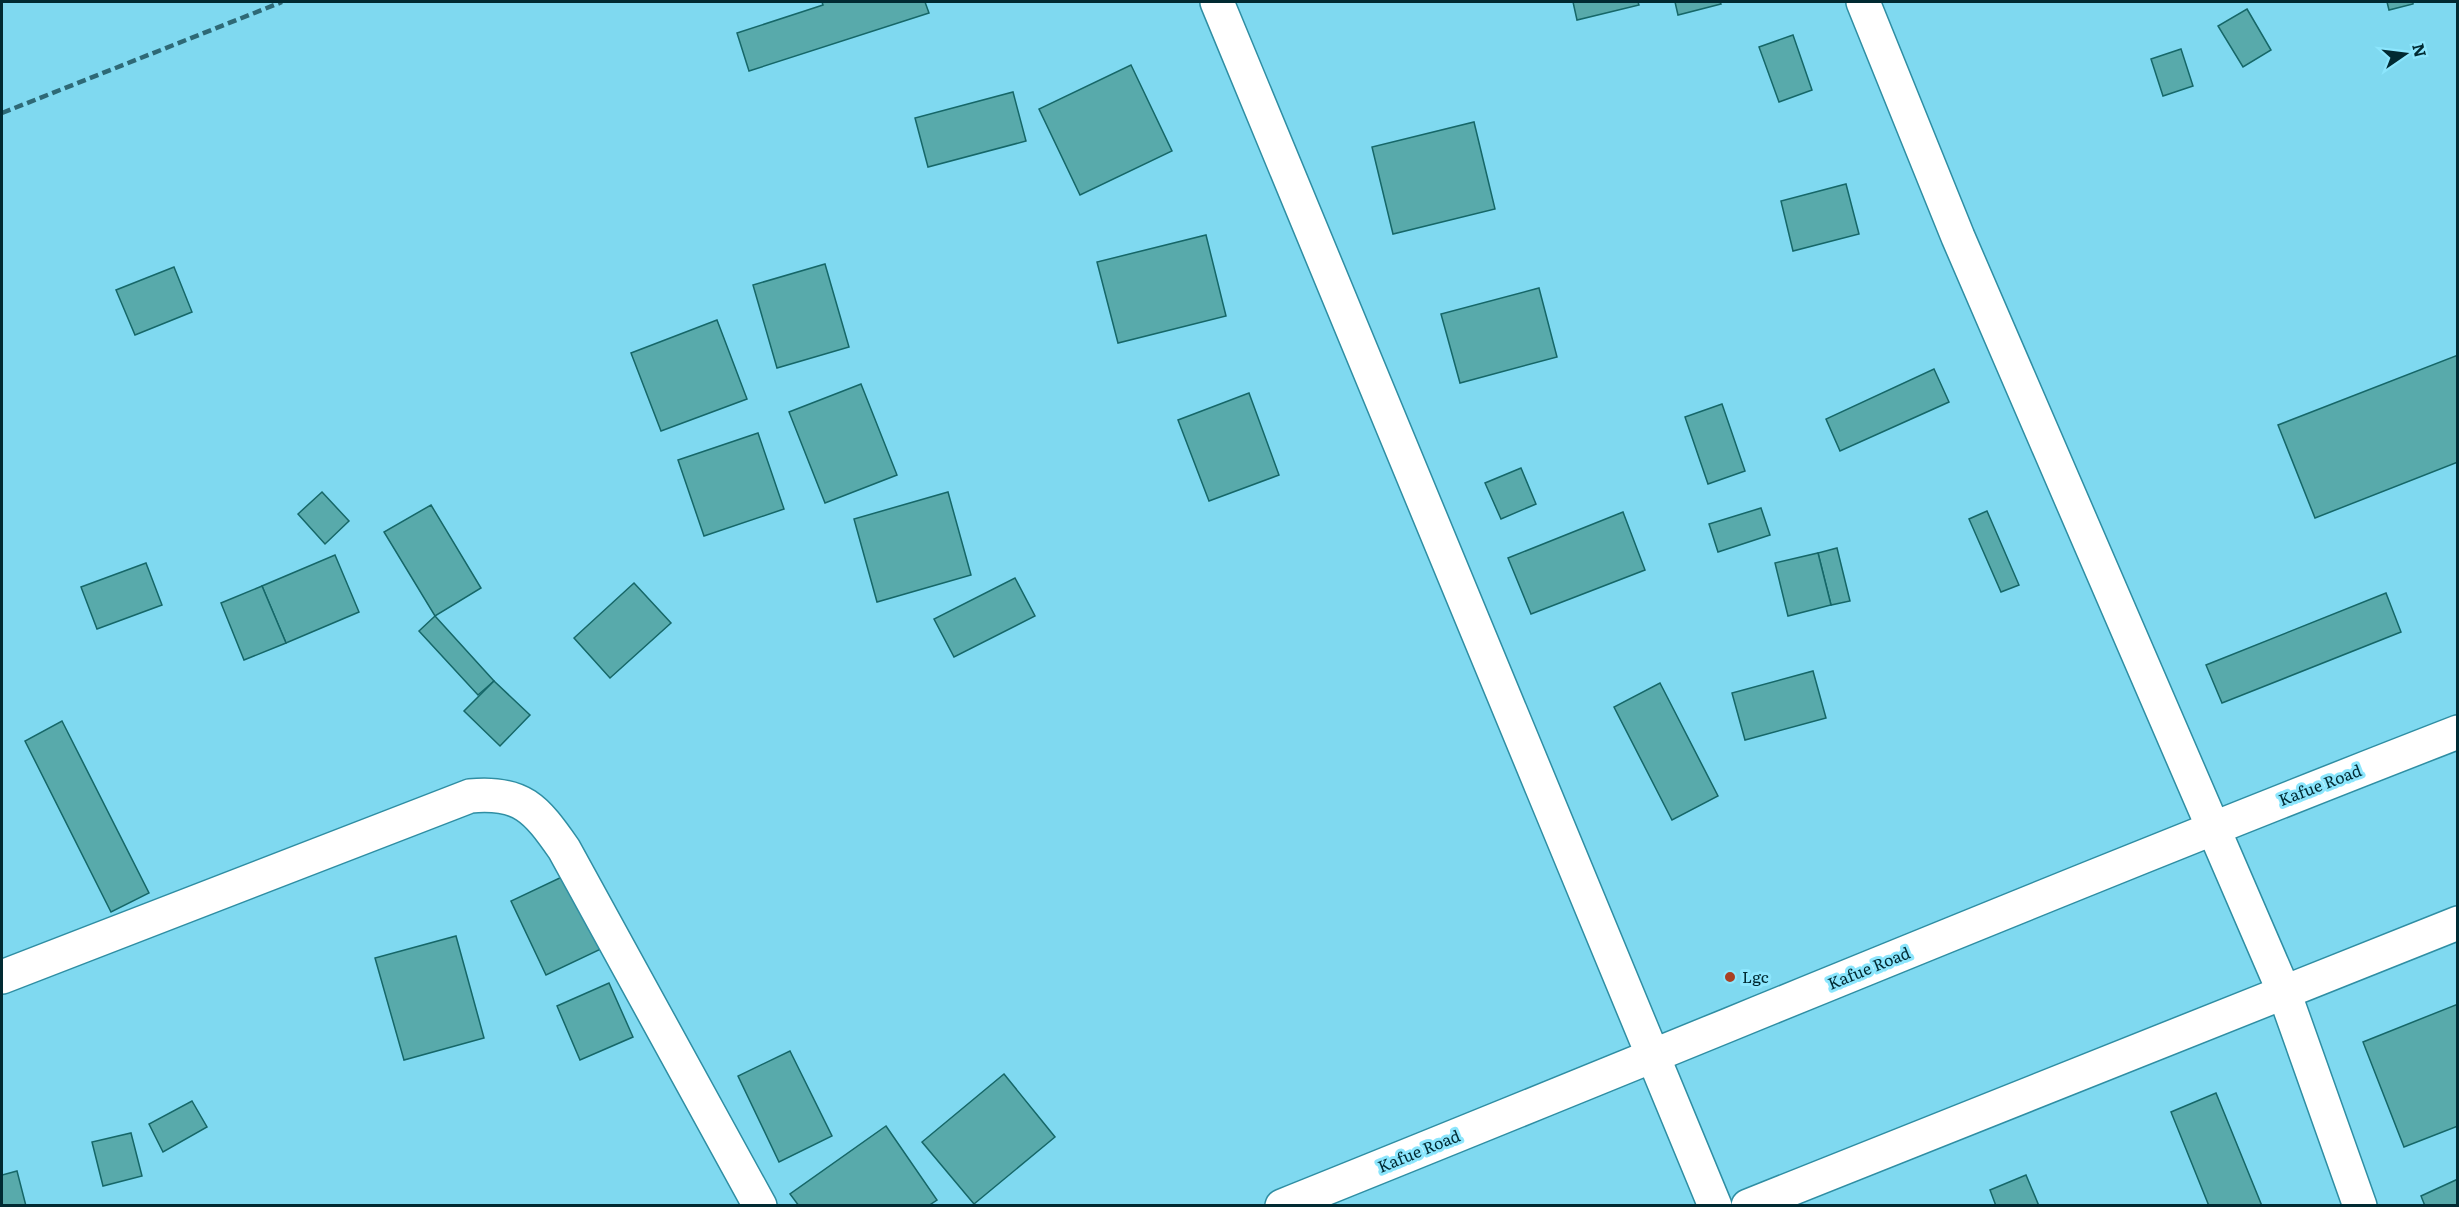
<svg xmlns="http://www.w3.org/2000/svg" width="2459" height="1207" viewBox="0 0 2459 1207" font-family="Literata,serif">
  <rect width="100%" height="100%" fill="#7fd9f0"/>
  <g fill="#58aaab" stroke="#166768" stroke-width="1.5">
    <polygon points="822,2 925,2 929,13 749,71 737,33 823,5"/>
    <polygon points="1573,2 1638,2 1639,5 1577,20"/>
    <polygon points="1675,2 1720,2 1721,4 1678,15"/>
    <polygon points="2387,2 2413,2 2413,4 2389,10"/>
    <polygon points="2247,9 2271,50 2243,67 2218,26"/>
    <polygon points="1793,35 1812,90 1779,102 1759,47"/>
    <polygon points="2181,49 2193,86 2163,96 2151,59"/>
    <polygon points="1131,65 1172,151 1080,195 1039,109"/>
    <polygon points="1013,92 1026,141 928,167 915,118"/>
    <polygon points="1474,122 1495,209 1393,234 1372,147"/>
    <polygon points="1846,184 1859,234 1793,251 1781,201"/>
    <polygon points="1206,235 1226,316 1118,343 1097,262"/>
    <polygon points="825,264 849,347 777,368 753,285"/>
    <polygon points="174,267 192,312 135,335 116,290"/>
    <polygon points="1539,288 1557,357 1460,383 1441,314"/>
    <polygon points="717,320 747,399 661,431 631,353"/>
    <polygon points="2458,355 2458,462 2315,518 2278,425"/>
    <polygon points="1934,369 1949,402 1840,451 1826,419"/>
    <polygon points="861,384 897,475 825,503 789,412"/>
    <polygon points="1249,393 1279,475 1209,501 1178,420"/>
    <polygon points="1722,404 1745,471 1708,484 1685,417"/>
    <polygon points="758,433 784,509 704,536 678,460"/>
    <polygon points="1521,468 1536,504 1501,519 1485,483"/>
    <polygon points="322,492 349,521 325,544 298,514"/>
    <polygon points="948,492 971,575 877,602 854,519"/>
    <polygon points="431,505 481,588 435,616 384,532"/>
    <polygon points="1761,508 1770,535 1718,552 1709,524"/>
    <polygon points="1987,511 2019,585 2001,592 1969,519"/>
    <polygon points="1623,512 1645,570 1531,614 1508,558"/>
    <polygon points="1837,548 1850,601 1831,605 1818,553"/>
    <polygon points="1818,553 1831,605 1788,616 1775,563"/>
    <polygon points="335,555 359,612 286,643 262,586"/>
    <polygon points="146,563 162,605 97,629 81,587"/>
    <polygon points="1015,578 1035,616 954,657 934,619"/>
    <polygon points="634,583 671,623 610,678 574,638"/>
    <polygon points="262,586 286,643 244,660 221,603"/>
    <polygon points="2386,593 2401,632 2222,703 2206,665"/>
    <polygon points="435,616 494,681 478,695 419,631"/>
    <polygon points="1813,671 1826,718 1745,740 1732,693"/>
    <polygon points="494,681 530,715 500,746 464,711"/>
    <polygon points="1660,683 1718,796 1672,820 1614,707"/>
    <polygon points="62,721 149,893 111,912 25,741"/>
    <polygon points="566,875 601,949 546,975 511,901"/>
    <polygon points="456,936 484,1038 404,1060 375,958"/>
    <polygon points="609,983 633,1037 580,1060 557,1006"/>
    <polygon points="2458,1004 2458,1126 2404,1147 2363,1042"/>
    <polygon points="790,1051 832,1136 779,1162 738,1076"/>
    <polygon points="1004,1074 1055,1137 974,1204 922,1142"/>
    <polygon points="2216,1093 2262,1206 2209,1206 2171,1112"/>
    <polygon points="192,1101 207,1127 163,1152 149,1124"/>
    <polygon points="886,1126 937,1200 928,1206 799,1206 790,1194"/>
    <polygon points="131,1133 142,1176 103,1186 92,1142"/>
    <polygon points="17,1171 26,1206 2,1206 2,1175"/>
    <polygon points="2026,1175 2039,1206 1996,1206 1990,1190"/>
    <polygon points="2458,1179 2458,1206 2425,1206 2421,1196"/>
  </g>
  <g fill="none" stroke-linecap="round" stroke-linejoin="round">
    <g stroke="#2f8ea3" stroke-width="36">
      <g id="minor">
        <polyline points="1217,2 1715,1206"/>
        <polyline points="1863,2 1958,237 2284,992 2360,1206"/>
        <path d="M2,977l468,-181c52,-5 66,13 94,53l196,357"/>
        <polyline points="1748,1206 2458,923"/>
      </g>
    </g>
    <g stroke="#2f8ea3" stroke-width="36">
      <path id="highway" d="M1282,1206c392,-157 782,-321 1176,-474"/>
    </g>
    <use href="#minor" stroke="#fff" stroke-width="33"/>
    <use href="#highway" stroke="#fff" stroke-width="33"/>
    <polyline stroke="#2e6976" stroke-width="4.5" stroke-dasharray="9 4.5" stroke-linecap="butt" points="2,113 282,2"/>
  </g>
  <circle fill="#a94023" stroke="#8ce6fd" stroke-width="2" cx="1730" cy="977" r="6"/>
  <g text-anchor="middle" stroke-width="6" stroke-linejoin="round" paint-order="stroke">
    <g font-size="16" fill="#012a32" stroke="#8ce6fd">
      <text transform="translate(2320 785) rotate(-21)" y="6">Kafue Road</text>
      <text transform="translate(1869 968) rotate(-22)" y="6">Kafue Road</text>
      <text transform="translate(1419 1151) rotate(-22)" y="6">Kafue Road</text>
    </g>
    <g font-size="16" fill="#012a32" stroke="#8ce6fd" text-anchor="start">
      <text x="1742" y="983">Lgc</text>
    </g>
  </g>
  <rect width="2459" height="1207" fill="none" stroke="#012a32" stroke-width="6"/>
  <g transform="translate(2405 54) rotate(76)" stroke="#8ce6fd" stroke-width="4.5" paint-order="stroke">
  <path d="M0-4.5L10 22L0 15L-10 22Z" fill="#012a32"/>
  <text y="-9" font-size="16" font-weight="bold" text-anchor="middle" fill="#012a32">N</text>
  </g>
</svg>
